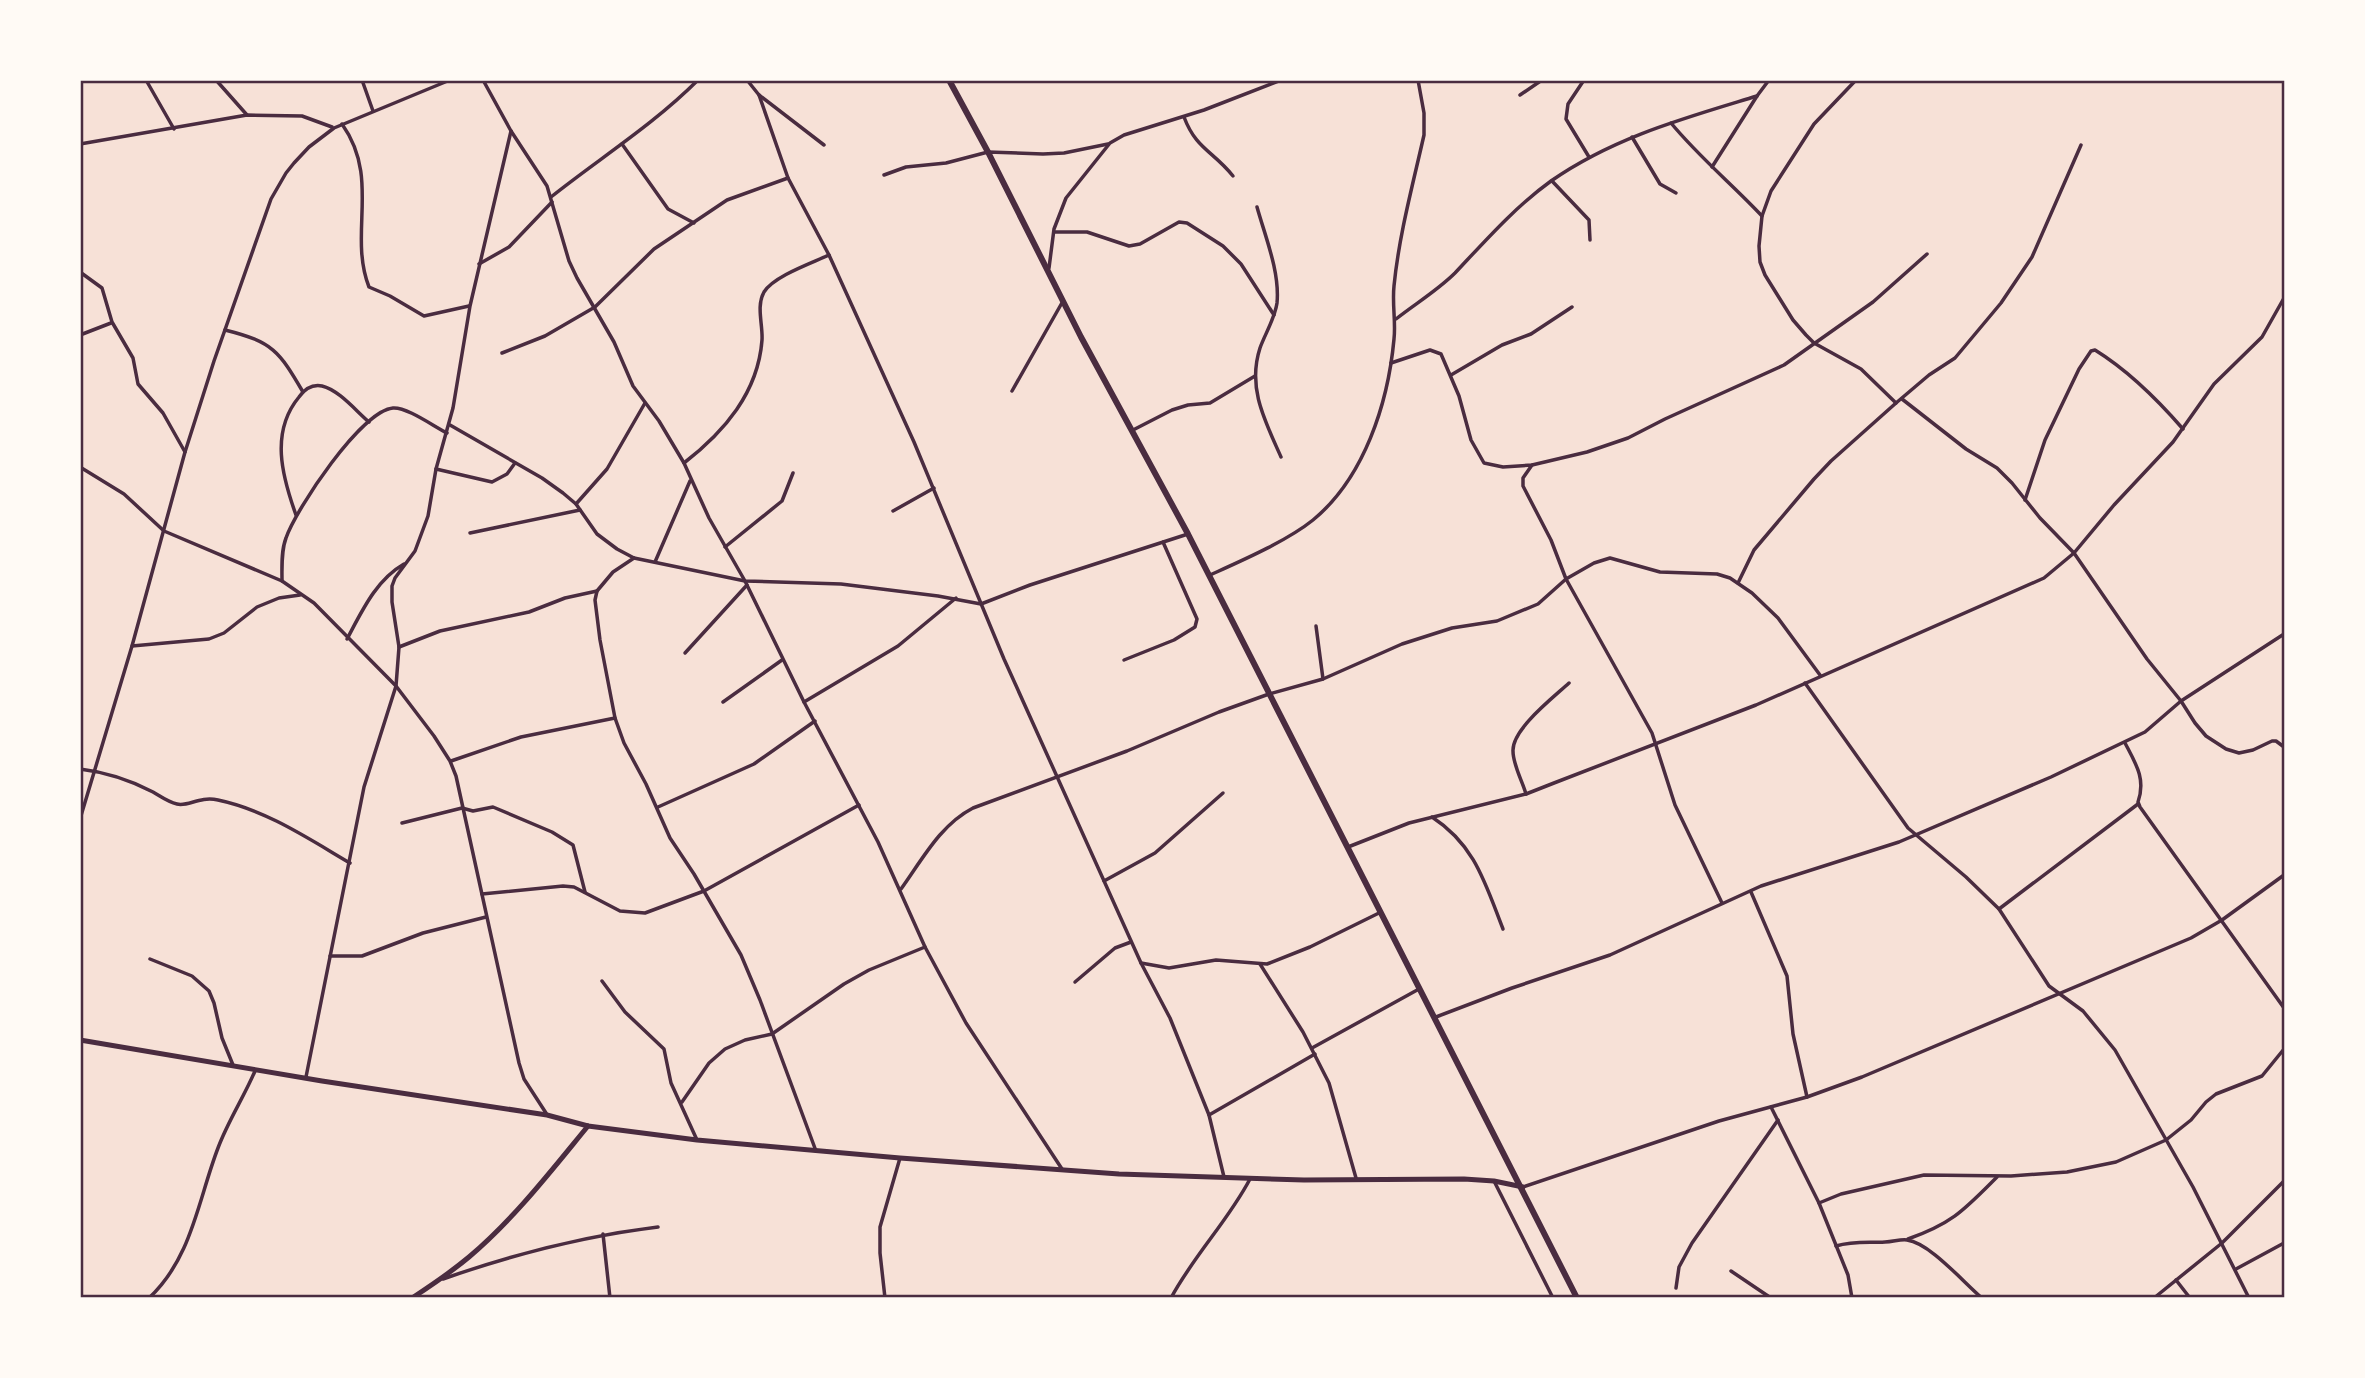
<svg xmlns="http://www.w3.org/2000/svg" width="2365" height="1378" viewBox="0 0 2365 1378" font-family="Arial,sans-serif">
  <rect width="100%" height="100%" fill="#f7e1d7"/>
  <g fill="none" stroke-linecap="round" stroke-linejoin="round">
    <g stroke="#4a2c40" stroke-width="3.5">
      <polyline points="146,80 174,129"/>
      <polyline points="216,80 247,115"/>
      <polyline points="362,80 373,111"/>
      <polyline points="483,80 511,131 547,186 569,261 577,278 614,342 633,386 659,421 684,463 709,518 745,581 804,702 878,842 925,947 966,1023 1062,1169"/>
      <polyline points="747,80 759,95 824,145"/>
      <polyline points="1584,80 1568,104 1566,119 1589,157"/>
      <polyline points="1856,80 1814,124 1771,191 1762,216 1759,246 1760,262 1765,275 1793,320 1806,335 1814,343 1861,369 1896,403"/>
      <polyline points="759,95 788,178 829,255 914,442 1004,659 1141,963 1170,1018 1209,1115 1224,1177"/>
      <polyline points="1520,95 1542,80"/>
      <path d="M1184,117c12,32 29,34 49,59"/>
      <path d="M1671,123c28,34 61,61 91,93"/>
      <path d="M342,124c39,55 6,109 27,163l21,9 34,20 45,-10"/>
      <polyline points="1632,137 1660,184 1676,193"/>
      <polyline points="80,144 247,115 302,116 332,127"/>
      <polyline points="622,144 668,209 694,223"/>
      <polyline points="1712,167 1757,96 1769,80"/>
      <polyline points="884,175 906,167 946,163 988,152 1043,154 1064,153 1108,144"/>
      <polyline points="1552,181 1589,220 1590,240"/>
      <path d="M551,197c49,-39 102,-72 147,-117"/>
      <path d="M1257,207c8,29 23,65 20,96 -2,15 -12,31 -17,45 -13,40 5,73 21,109"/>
      <polyline points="1054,232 1087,232 1129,246 1140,244 1179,222 1187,223 1223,246 1241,264 1274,315"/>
      <polyline points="479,264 509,247 552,202"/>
      <polyline points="1049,268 1054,229 1066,198 1110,143 1124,135 1204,110 1281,80"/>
      <polyline points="80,272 102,288 112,322 133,358 138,384 163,413 185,452"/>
      <path d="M1396,319c19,-15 42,-29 59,-46 31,-33 60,-66 96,-92 63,-44 134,-63 206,-85"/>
      <path d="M225,330c48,12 54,21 78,62"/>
      <polyline points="80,335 111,323"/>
      <polyline points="502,353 545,336 595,307 654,249 727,200 788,178"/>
      <polyline points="1391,363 1430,350 1441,354 1459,396 1471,440 1484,463 1503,467 1532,465 1587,452 1628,438 1665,419 1784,365 1873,302 1927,254"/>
      <polyline points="1451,375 1502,345 1531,334 1572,307"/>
      <polyline points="1012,391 1063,301"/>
      <polyline points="1902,399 1966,449 1997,468 2012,483 2040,518 2074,553 2147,659 2181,701 2195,723 2206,736 2226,749 2239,753 2253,750 2272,741 2276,741 2284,747"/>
      <polyline points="450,425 542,478 563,493 576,504 597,534 617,549 634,558 745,581 841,584 938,596 981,604 1030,585 1188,534"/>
      <polyline points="1133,430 1172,410 1188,405 1210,403 1255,376"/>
      <path d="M684,463c40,-31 74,-70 78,-123 1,-15 -6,-34 2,-48 10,-16 48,-29 65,-37"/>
      <polyline points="1532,465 1523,478 1523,486 1551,540 1566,579 1652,733 1675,805 1722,903"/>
      <polyline points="80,467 124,494 164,531 282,581 314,603 396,686 434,736 450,761 456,776 519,1063 524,1079 546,1113"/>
      <polyline points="436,469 492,482 507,474 515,463"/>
      <path d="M2025,500l20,-60 34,-71 12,-18 4,-1c34,21 62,49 88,79"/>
      <polyline points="576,504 607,469 645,403"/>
      <polyline points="893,511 934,488"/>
      <path d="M296,515c-14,-39 -26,-83 3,-118 5,-7 13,-13 23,-11 17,4 34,25 47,36"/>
      <polyline points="470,533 580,510"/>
      <polyline points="725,547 782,501 793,473"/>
      <polyline points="634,558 613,572 597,591 595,600 600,640 615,718 624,743 646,784 670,838 694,874 741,955 760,1000 816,1151"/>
      <polyline points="655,562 690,481"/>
      <path d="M1210,575c31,-14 77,-34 103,-55 51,-42 75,-116 81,-181 2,-17 -2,-35 0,-53 5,-51 19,-102 30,-151v-22l-6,-33"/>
      <path d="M282,581c0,-14 -1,-30 4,-43 10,-29 75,-127 107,-130 14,-1 40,18 54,25"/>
      <polyline points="1738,583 1754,550 1814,479 1831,461 1896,403 1929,375 1955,358 2001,303 2032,257 2081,145"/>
      <polyline points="1316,626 1323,679"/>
      <path d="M347,639c15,-28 29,-59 57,-75"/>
      <polyline points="132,646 209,639 224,633 257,607 279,598 300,595"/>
      <polyline points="399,647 440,631 529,612 565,598 597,591"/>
      <polyline points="685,653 747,585"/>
      <polyline points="1124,660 1174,640 1195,627 1197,619 1163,542"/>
      <polyline points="1805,683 1908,828 1966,877 1999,909 2049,986 2083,1011 2115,1050 2193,1187 2249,1298"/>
      <polyline points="723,702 782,660"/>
      <polyline points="804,702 898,646 956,598"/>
      <path d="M2125,743c11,21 21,36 13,59l2,5 144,201"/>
      <polyline points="451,761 521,737 615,718"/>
      <path d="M80,769c25,3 50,11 73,23 7,4 15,10 24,12 11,3 22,-8 41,-4 48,10 91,39 132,63"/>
      <path d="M1526,794c-4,-14 -13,-29 -13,-43 -1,-22 41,-54 56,-68"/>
      <polyline points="658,807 754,764 815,721"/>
      <path d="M1432,817c43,28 53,66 71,112"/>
      <polyline points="80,819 132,646 185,452 214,361 271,199 286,173 294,163 309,147 334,128 450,80"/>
      <polyline points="402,823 462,808 473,811 493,807 552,832 573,845 585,892"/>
      <polyline points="1348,847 1409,823 1526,794 1554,783 1756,705 2044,578 2074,553 2114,505 2173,442 2214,384 2262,337 2284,298"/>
      <polyline points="1104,881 1155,853 1223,793"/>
      <path d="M901,889c21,-29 39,-64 72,-81l154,-57 92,-39 50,-18 54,-15 79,-35 50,-16 45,-7 41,-17 28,-25 28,-16 16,-5 50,14 57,2 13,4 22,15 26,25 42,57"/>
      <polyline points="1751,892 1787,976 1793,1034 1807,1097"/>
      <polyline points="482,894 563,886 574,887 620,911 645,913 704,891 859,805"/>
      <polyline points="1999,909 2138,804"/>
      <polyline points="330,956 362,956 423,933 486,917"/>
      <polyline points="150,959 192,976 209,991 214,1003 222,1038 233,1065"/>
      <polyline points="1141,963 1169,968 1216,960 1267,964 1310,947 1381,912"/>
      <polyline points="1260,964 1303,1032 1329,1083 1356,1178"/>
      <polyline points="602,981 625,1012 664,1049 671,1083 697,1140"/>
      <polyline points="1075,982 1115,948 1131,942"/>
      <polyline points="1436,1017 1512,988 1610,955 1761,886 1899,842 2051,777 2145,732 2181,701 2284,634"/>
      <polyline points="1312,1048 1419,989"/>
      <polyline points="306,1077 364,787 396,686 399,647 392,602 392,586 395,578 415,551 428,516 436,469 453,408 470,306 511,131"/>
      <polyline points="682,1102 709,1063 725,1049 745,1040 772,1034 844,984 869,970 925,947"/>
      <polyline points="1771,1107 1819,1203 1848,1275 1852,1298"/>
      <polyline points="1209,1115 1315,1054"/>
      <polyline points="1494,1181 1553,1298"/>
      <polyline points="1523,1187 1719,1121 1807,1097 1862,1077 2191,938 2222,920 2284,875"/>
      <polyline points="1819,1203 1841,1194 1924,1175 2011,1176 2067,1172 2116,1162 2166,1140 2191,1120 2206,1102 2216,1094 2262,1076 2284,1049"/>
      <polyline points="603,1234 610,1298"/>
      <path d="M1908,1239c45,-16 56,-29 89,-62"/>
      <path d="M1836,1246c17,-5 32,-3 49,-4 8,0 15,-3 22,-2 23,3 56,42 75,58"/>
      <polyline points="2236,1269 2284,1243"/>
      <polyline points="1731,1271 1771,1298"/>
      <path d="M443,1279c71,-25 141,-43 215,-52"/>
      <polyline points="2176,1280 2190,1298"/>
      <polyline points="1676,1288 1679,1267 1692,1243 1778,1120"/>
      <path d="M149,1298c43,-40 49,-98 69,-150 10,-27 26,-51 37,-77"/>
      <polyline points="885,1298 880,1253 880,1227 900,1158"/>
      <path d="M1171,1298c23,-43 57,-77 79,-119"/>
      <polyline points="2154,1298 2222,1243 2284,1181"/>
    </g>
    <path stroke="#4a2c40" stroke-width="5" d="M412,1298c20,-13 39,-26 57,-41 45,-38 82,-86 119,-131"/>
    <polyline stroke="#4a2c40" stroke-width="5" points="80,1040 322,1081 547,1115 588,1126 697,1140 900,1158 1119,1174 1304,1180 1464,1179 1494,1181 1523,1187"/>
    <polyline stroke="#4a2c40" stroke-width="6" points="949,80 988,152 1081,337 1188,534 1577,1298"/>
  </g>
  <rect width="2365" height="1378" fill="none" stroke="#fffaf5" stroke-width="164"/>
  <rect x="82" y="82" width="2201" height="1214" fill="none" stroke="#4a2c40" stroke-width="2.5"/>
</svg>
